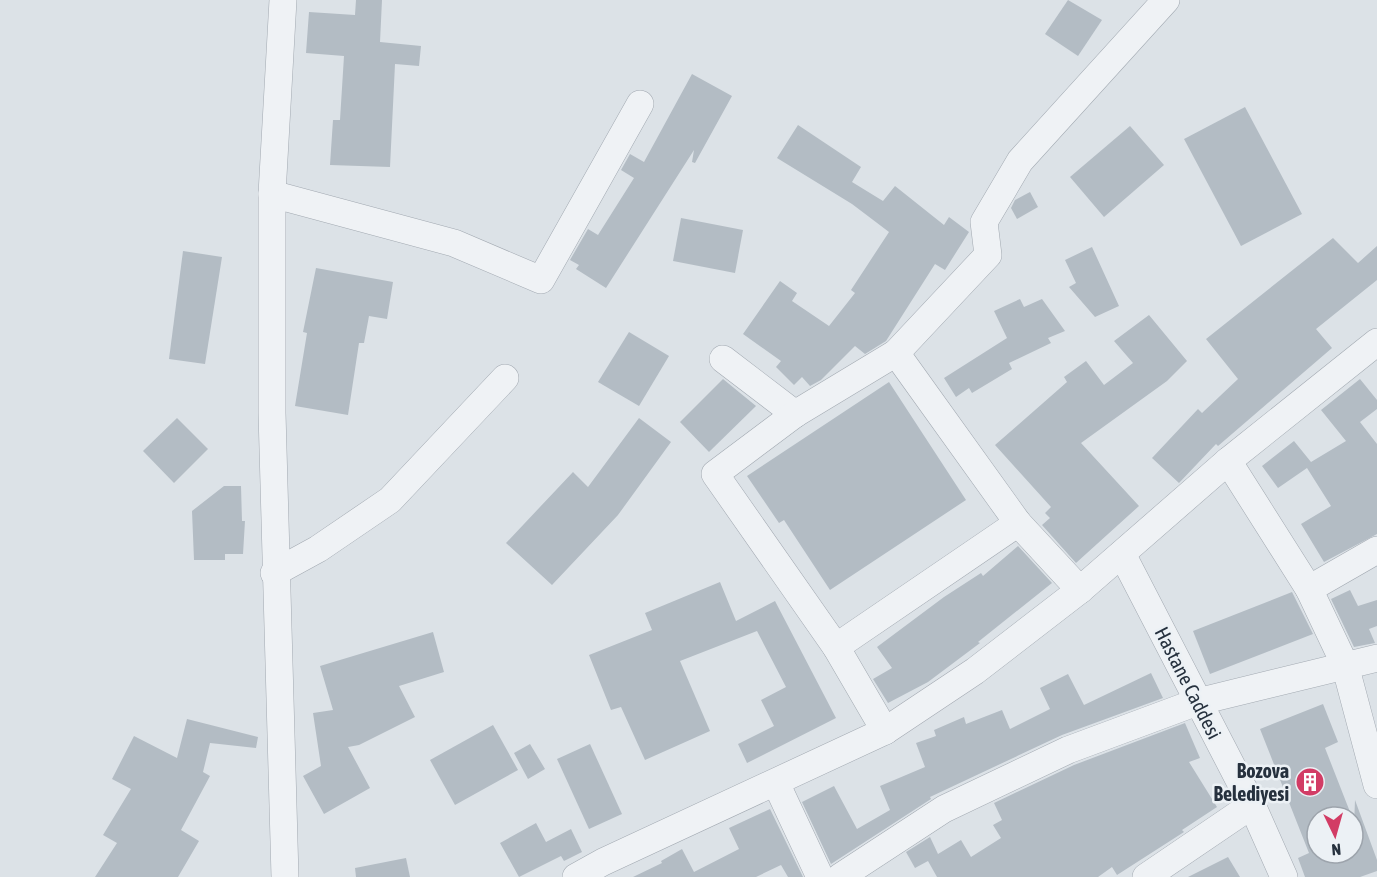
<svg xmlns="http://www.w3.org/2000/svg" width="1377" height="877" viewBox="0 0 1377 877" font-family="'Asap Condensed',sans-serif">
  <rect width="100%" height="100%" fill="#dce2e7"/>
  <g fill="#b3bcc4">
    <polygon points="356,0 382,0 380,42 421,46 419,66 395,64 390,167 330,165 333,120 340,120 344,56 306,53 309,12 355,15"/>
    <polygon points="1068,0 1102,20 1078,56 1045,34"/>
    <polygon points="692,74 732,96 695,163 692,162 694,150 606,288 576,269 579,265 570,260 588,229 598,235 634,178 621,170 630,154 644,162"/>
    <polygon points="1245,107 1302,214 1241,246 1184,139"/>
    <polygon points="798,125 861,167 852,182 883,201 895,186 944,225 949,217 969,232 945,270 935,264 886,341 865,354 855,346 821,380 810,386 802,377 794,385 776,367 781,361 743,334 780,281 797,293 792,301 829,326 855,293 851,290 889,232 852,204 777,158"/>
    <polygon points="1130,126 1164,165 1104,217 1070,177"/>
    <polygon points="1030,192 1038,207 1017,219 1011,208 1015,200"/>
    <polygon points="681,218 743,230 735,273 673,261"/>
    <polygon points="1333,238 1358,263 1377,246 1377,280 1316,329 1332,348 1218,446 1216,444 1179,483 1152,458 1198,409 1202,413 1238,379 1206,339"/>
    <polygon points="1092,247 1119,306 1095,317 1069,287 1076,283 1065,260"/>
    <polygon points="183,251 222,257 205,364 169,359"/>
    <polygon points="316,268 393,282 387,319 369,316 364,343 359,343 348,415 295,406 307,333 303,332"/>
    <polygon points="1020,299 1024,307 1042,299 1065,331 1048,338 1051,343 1009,363 1012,369 972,393 969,388 956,397 944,378 1007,338 994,311"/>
    <polygon points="1149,315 1187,361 1167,381 1081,443 1139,506 1076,563 1042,525 1050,518 1045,513 1051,507 995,445 1067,382 1064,377 1086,361 1104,385 1133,363 1114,341"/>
    <polygon points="629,332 669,356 639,406 598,382"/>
    <polygon points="723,379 756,406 709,452 680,422"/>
    <polygon points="1360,379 1377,400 1377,409 1360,422 1377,444 1377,534 1324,562 1301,524 1331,506 1307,468 1278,488 1262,466 1294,441 1311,462 1346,441 1321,410"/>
    <polygon points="889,382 966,500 830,590 784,520 779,523 747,476"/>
    <polygon points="177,418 208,449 174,483 143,451"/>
    <polygon points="639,418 671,442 618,515 552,585 506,543 573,472 588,487"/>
    <polygon points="224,486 241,486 242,521 245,521 243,554 225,554 225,560 194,560 192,511"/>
    <polygon points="1018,546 1052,583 978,642 980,643 928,682 888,703 873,679 892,668 877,647 944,597 981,573 983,576"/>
    <polygon points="720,582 736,621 775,601 836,718 747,763 738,744 774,726 761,700 786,687 757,631 680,661 710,731 645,760 621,707 611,710 589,655 652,630 645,613"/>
    <polygon points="1350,590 1358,606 1377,600 1377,626 1369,629 1375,643 1354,647 1331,599"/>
    <polygon points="1292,592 1313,634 1210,674 1193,631"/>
    <polygon points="433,632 444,672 399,686 415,717 359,745 348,747 370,788 324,814 303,776 321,766 313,713 333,710 320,666"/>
    <polygon points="1151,673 1163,698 1062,735 930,797 931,799 831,864 802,802 834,786 857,829 890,810 880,786 925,767 916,743 936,736 934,730 964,717 966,724 1002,710 1010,729 1050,709 1040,688 1068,674 1084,705"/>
    <polygon points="1323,704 1338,742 1325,748 1352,817 1317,817 1317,853 1353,853 1355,800 1377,860 1377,871 1360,877 1305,877 1298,858 1309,853 1260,729"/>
    <polygon points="187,719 258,737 256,748 210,743 203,772 210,776 181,830 199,841 178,877 95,877 117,843 103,835 131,789 112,779 134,736 177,758"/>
    <polygon points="1185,723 1200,758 1189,762 1217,807 1182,830 1184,832 1117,875 1112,867 1098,877 937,877 928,861 915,868 906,852 930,837 938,854 961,840 971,857 1001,838 993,825 1002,820 994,803 1074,765"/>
    <polygon points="493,725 518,770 455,805 430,760"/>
    <polygon points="530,744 545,769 528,779 514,753"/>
    <polygon points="590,744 622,814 589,829 557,759"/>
    <polygon points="770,809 803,877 788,877 781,865 756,877 633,877 662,863 661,861 682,849 694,872 739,849 729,828"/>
    <polygon points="536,823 546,842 571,829 582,852 564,861 561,856 519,877 500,843"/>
    <polygon points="1228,857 1240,877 1188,877"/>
    <polygon points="406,858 410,877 356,877 355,868"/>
  </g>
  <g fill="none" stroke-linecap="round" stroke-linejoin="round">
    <g stroke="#a2a9b1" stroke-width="28">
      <g id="minor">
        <polyline points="283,0 272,194 272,413 285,877"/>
        <polyline points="272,194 454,243 541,280 640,104"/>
        <polyline points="723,359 795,414"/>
        <polyline points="1228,461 1309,589 1345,665 1377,785"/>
        <polyline points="1018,523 1080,590"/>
        <polyline points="1122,554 1252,805 1284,877"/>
        <polyline points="274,573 318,549 390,500 505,378"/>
        <polyline points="1309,589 1377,550"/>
        <polyline points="836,647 1018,523 896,353"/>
        <polyline points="885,731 836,647 715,474 795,414 896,353 988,255 984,222 1020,161 1166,0"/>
        <polyline points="776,783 820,877"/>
        <polyline points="576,877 603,862 885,731 975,671 1080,590 1228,461 1377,342"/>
        <polyline points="840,877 944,809 1068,750 1197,702 1377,658"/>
        <polyline points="1146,877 1252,805"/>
      </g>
    </g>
    <use href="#minor" stroke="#eff2f5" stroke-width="27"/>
  </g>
  <defs>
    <g id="building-disc" transform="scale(1.5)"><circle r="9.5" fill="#d23c65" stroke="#ecf1f5"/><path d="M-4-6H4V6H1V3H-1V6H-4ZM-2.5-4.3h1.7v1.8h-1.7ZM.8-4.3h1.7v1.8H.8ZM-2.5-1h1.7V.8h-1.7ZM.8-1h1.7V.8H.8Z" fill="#fff"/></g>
  </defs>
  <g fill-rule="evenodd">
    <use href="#building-disc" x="1310" y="782"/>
  </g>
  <g text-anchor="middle" stroke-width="5" stroke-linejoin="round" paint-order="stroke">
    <g font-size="20" fill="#26313e" stroke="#ecf1f5">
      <text transform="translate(1188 683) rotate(63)" y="7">Hastane Caddesi</text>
    </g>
    <g font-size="20" font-weight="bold" fill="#26313e" stroke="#ecf1f5" text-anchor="end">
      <text x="1289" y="778">Bozova<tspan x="1289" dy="23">Belediyesi</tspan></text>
    </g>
  </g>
  <g transform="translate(1335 835) rotate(175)"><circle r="28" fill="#ecf1f5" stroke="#9da4ac" stroke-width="1.5"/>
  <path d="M0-4.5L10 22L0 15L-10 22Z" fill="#d23c65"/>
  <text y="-9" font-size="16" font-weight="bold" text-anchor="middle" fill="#26313e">N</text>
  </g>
</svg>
